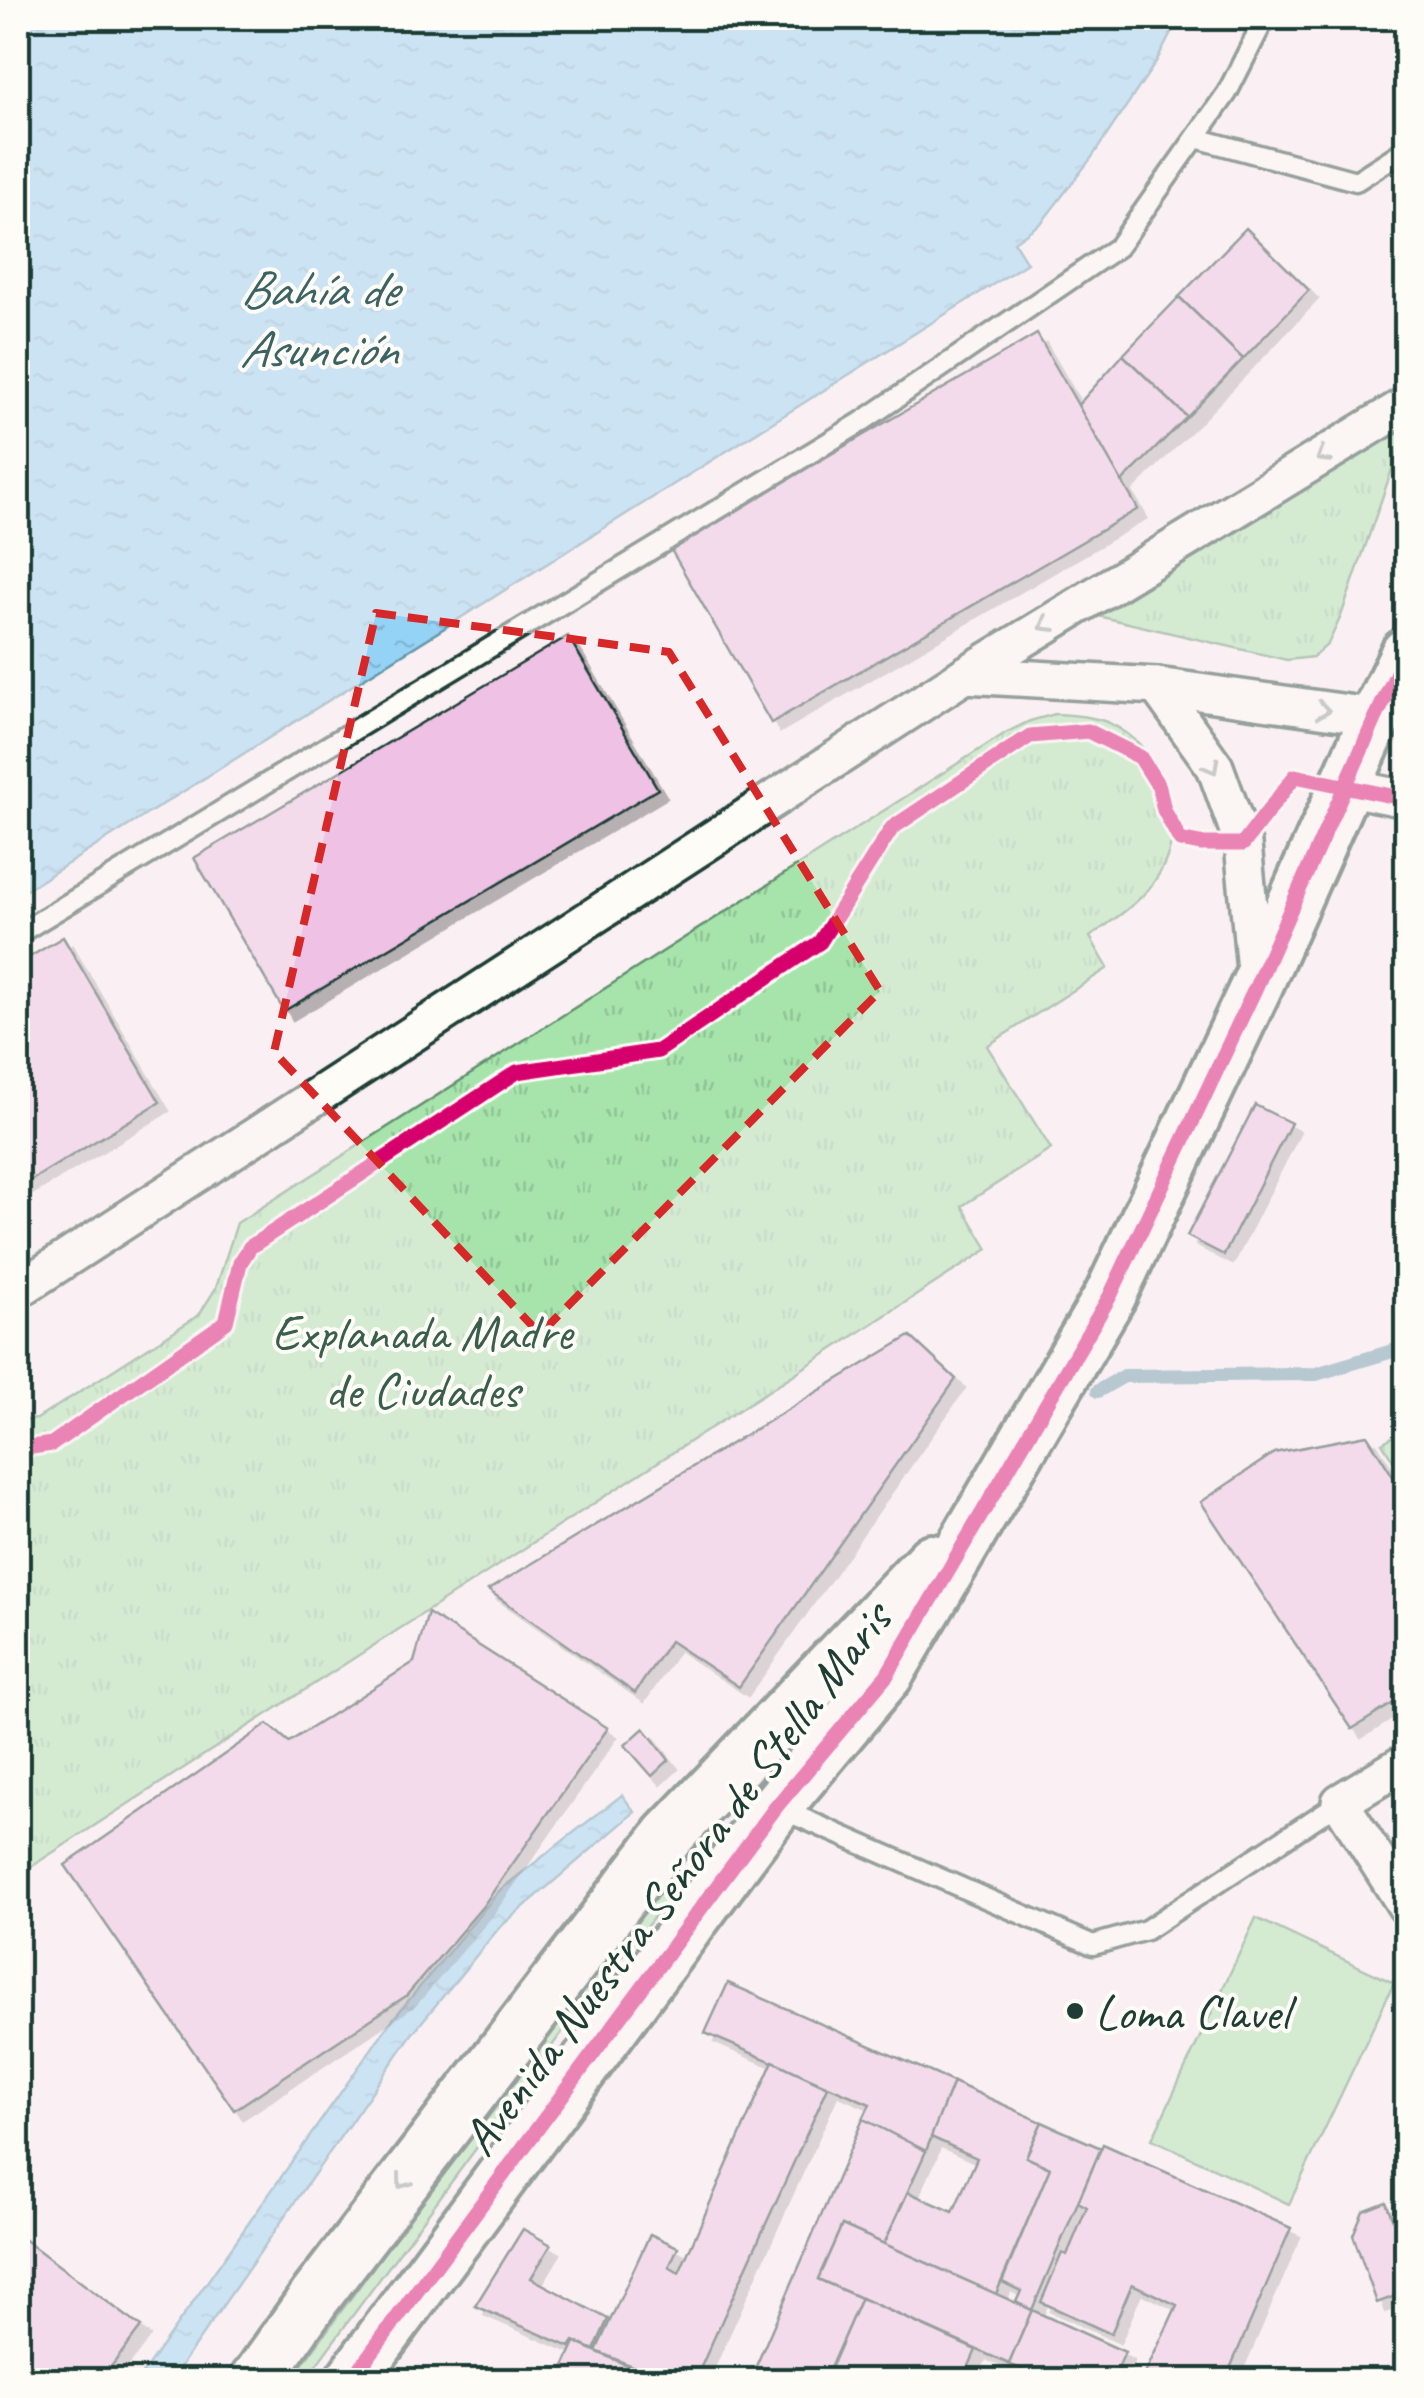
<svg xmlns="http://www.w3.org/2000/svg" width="1424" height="2398" viewBox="0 0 1424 2398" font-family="Caveat,sans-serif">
  <defs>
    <pattern id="park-tufts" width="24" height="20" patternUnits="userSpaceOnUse" patternTransform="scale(2.5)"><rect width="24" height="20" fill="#a7e4ab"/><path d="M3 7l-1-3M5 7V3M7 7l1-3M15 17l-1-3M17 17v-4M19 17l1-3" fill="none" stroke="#8fc494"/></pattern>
    <pattern id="garden-dots" width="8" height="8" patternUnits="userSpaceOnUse" patternTransform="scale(2.5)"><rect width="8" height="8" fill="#a7e4ab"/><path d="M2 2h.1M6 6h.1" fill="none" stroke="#8fc494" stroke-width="1.8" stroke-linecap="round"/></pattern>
    <pattern id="water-ripples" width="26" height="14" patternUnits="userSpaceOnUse" patternTransform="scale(2.5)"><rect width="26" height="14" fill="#95d3f6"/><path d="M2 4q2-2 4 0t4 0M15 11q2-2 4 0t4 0" fill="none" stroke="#80b6d4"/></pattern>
    <filter id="shadow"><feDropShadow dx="9" dy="9" stdDeviation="0" flood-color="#0004"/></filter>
  </defs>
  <rect width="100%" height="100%" fill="#faf0f3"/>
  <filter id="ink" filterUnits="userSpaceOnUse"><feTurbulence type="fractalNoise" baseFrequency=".01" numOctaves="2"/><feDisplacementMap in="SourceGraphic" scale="20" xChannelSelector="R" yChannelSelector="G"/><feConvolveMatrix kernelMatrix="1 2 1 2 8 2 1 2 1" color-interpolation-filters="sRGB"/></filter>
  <g filter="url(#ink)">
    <g fill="#a7e4ab" stroke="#639070" stroke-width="2.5">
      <polygon points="678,1870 684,1873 685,1879 574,2016 305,2380 291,2380 562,2009"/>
      <polygon points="1256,1918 1394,1983 1289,2204 1152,2139"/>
    </g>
    <g fill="url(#park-tufts)" stroke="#639070" stroke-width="2.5">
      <polygon points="1406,410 1406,429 1341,616 1328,644 1313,657 1287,660 1089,614"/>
      <path d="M1055,714c18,1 37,2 54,9 56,26 82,97 50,151 -16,28 -44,44 -69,63l18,31 -121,78 64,103 -89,57 26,43 -970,626v-454l19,-2 162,-104 17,-27 21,-65 770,-491 23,-11z"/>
    </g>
    <polygon fill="url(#garden-dots)" stroke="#639070" stroke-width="2.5" points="1406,1429 1406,1481 1382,1443"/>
    <g fill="url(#water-ripples)" stroke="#6697a8" stroke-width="2.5">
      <polygon points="18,18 1179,18 1156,62 1092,157 1042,222 1014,242 1027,263 18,895"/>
      <polygon points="622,1795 635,1812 499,1928 412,2034 171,2380 138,2380 389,2024 500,1890"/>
    </g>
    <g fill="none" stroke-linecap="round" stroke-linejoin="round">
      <polyline stroke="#6697a8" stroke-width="14" points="1098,1391 1124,1376 1316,1374 1406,1347"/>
    </g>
    <g fill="#eec1e5" stroke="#1f3d34" stroke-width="2.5" filter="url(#shadow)">
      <polygon points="1246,228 1309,290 1243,359 1179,297"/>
      <polygon points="1179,297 1243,359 1187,417 1123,355"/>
      <polygon points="1037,334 1138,509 771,723 670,548"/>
      <polygon points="1123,355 1187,417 1122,482 1078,405"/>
      <polygon points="568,636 658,789 284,1011 194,858"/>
      <polygon points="63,937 160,1102 18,1188 18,964"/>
      <polygon points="1255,1105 1291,1123 1224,1255 1187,1236"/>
      <polygon points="910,1336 956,1379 739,1687 670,1641 635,1693 488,1590"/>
      <polygon points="1367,1435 1406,1497 1406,1695 1352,1729 1201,1502 1274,1453"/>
      <polygon points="428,1613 608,1728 483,1906 406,1996 234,2110 65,1865 268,1724 289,1742 414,1662"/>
      <polygon points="644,1728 669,1760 652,1776 625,1745"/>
      <polygon points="728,1983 953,2082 926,2151 863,2119 870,2104 705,2033"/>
      <polygon points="773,2061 828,2087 695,2380 665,2380 596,2351 650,2234 678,2247 669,2267 679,2273"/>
      <polygon points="953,2082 1042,2122 1026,2157 1050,2168 996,2294 884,2244 908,2192 953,2212 977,2158 931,2137"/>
      <polygon points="863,2119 926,2151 884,2244 842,2225 818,2279 861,2298 825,2380 750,2380"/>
      <polygon points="1042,2122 1101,2148 1032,2310 1016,2302 1021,2291 1002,2282 1050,2168 1026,2157"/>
      <polygon points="1103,2144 1291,2228 1225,2380 1142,2380 1177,2305 1132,2284 1111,2334 1041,2302 1062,2253 1067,2255 1087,2207 1078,2202"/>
      <polygon points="1386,2202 1406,2254 1406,2292 1377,2303 1353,2235 1363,2211"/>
      <polygon points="842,2225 1032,2310 1009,2364 818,2279"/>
      <polygon points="523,2229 551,2245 531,2278 608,2319 594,2350 574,2341 570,2347 475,2306"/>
      <polygon points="18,2235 141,2327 101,2380 18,2380"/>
      <polygon points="861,2298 976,2350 963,2380 825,2380"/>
      <polygon points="1032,2310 1125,2352 1113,2380 1045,2380 1009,2364"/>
      <polygon points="575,2342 660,2380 558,2380"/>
    </g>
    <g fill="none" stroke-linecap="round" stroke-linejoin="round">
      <g stroke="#1f3d34" stroke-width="25">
        <g id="lane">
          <polyline points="1196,138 1356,181 1406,149"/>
          <polyline points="18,934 860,423 1118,247 1227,93 1265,18"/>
          <polyline points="781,1809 1093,1945 1146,1930 1340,1802"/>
        </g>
      </g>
      <g stroke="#1f3d34" stroke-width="42">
        <g id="street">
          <polyline points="965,675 1157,686 1376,717"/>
          <polyline points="1157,686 1215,767 1243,844 1256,981"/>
          <polyline points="1345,787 1406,799"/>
          <polyline points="18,1290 965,675 1406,405"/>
          <polyline points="1406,1762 1340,1802 1406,1906"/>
        </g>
      </g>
      <g stroke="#1f3d34" stroke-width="58">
        <g id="secondary">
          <polyline points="256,2380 315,2297 669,1835 932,1560"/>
          <polyline points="351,2380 776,1807 887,1675 1110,1296 1256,987 1376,717 1406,654"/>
        </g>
      </g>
      <use href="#lane" stroke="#fdfcf7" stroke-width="18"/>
      <use href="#street" stroke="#fdfcf7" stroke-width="35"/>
      <use href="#secondary" stroke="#fdfcf7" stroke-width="50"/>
      <g stroke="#fdfcf7" stroke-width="21">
        <g id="cycleway">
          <polyline points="18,1449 52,1444 226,1322 240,1263 250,1247 517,1072 658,1051 820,942 892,828 1030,736 1088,731 1140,757 1159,787 1164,810 1180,840 1200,844 1243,844 1295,776 1406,799"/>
          <polyline points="351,2380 776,1807 887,1675 1110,1296 1256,987 1376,717 1406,654"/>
        </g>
      </g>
      <use href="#cycleway" stroke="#d6006c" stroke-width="15"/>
    </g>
    <defs><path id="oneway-chevron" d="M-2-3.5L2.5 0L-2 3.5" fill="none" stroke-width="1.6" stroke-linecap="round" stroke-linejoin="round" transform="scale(2.5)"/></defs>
    <g stroke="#8e9c96">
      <use href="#oneway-chevron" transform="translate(1323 456) rotate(149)"/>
      <use href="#oneway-chevron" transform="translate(1046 625) rotate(149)"/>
      <use href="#oneway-chevron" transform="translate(1323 710) rotate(8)"/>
      <use href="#oneway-chevron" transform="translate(1212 767) rotate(61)"/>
      <use href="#oneway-chevron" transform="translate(403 2182) rotate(127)"/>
    </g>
  </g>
  <path d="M0 0H1424V2398H0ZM376,613l293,39 211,339 -340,343 -266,-282z" fill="#faf0f3" fill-opacity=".55" fill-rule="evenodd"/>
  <path fill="none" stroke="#d62828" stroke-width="8" stroke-dasharray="20 12" stroke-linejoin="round" d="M376,613l293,39 211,339 -340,343 -266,-282z"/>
  <circle fill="#1f3d34" stroke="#fdfcf7" stroke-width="4" cx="1075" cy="2011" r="10"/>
  <g text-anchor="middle" stroke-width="8" stroke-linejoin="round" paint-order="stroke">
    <g font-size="50" fill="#3a5e4c" stroke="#fdfcf7">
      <text x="422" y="1349">Explanada Madre<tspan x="422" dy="58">de Ciudades</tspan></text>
    </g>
    <g font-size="50" fill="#1f3d34" stroke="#fdfcf7">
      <text transform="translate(675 1878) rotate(-53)" y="18">Avenida Nuestra Señora de Stella Maris</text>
    </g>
    <g font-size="50" fill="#1f3d34" stroke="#fdfcf7" text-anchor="start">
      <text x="1095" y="2029">Loma Clavel</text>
    </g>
    <g font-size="52" font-style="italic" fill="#3c6264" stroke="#fdfcf7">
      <text x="318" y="306">Bahía de<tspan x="318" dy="60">Asunción</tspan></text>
    </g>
  </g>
  <rect width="1424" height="2398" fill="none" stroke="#fdfcf7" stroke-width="60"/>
  <rect x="30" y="30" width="1364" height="2338" fill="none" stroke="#1f3d34" stroke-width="4" filter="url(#ink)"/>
</svg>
